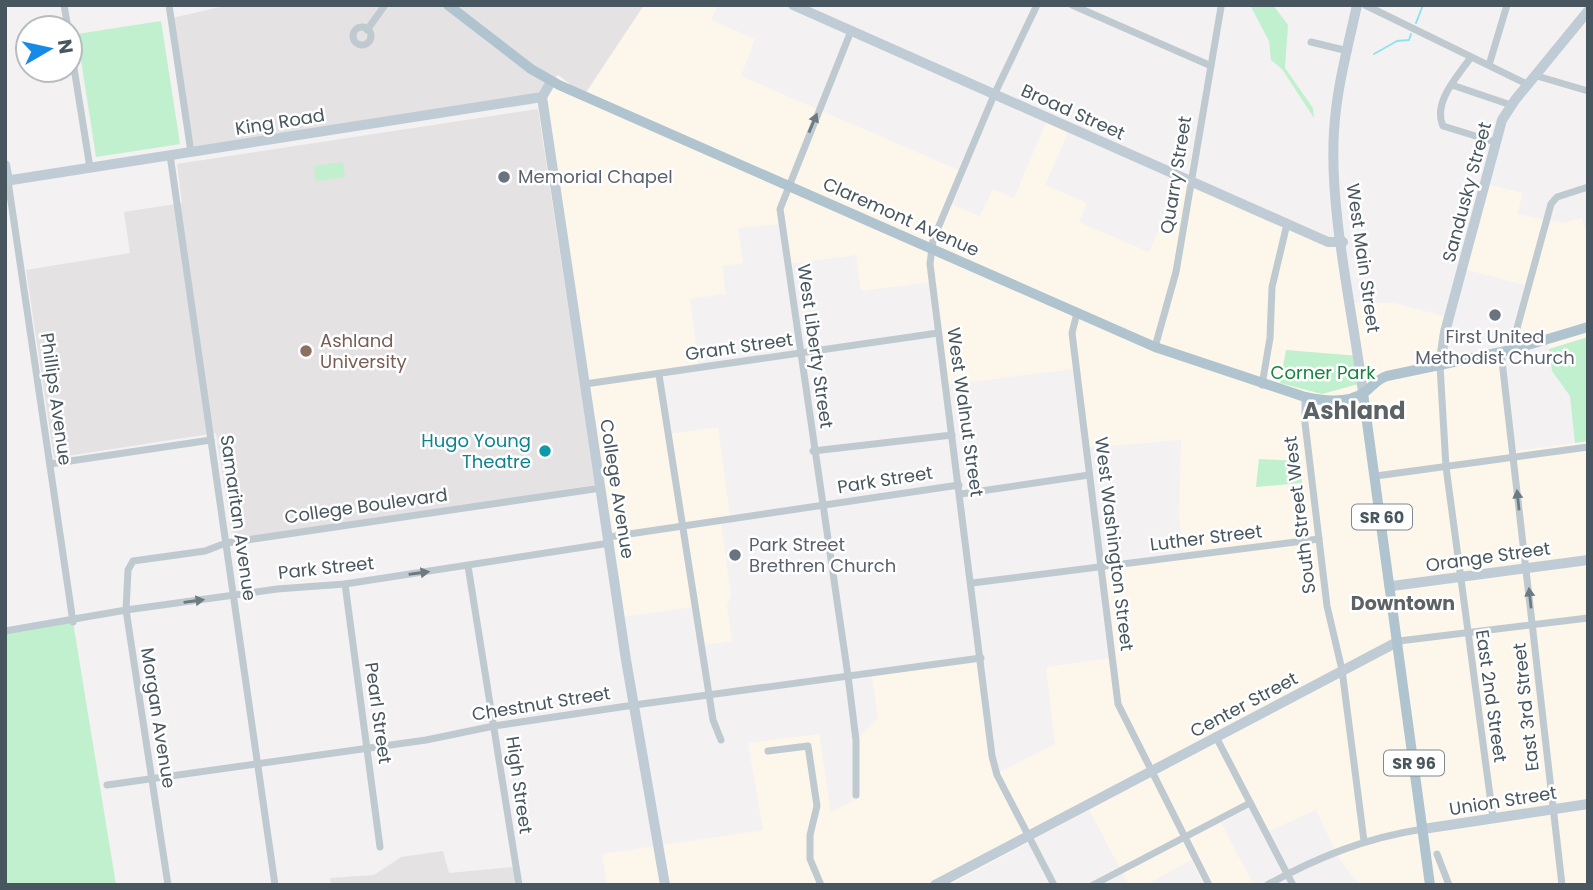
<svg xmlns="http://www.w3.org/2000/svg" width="1593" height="890" viewBox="0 0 1593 890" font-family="Poppins,sans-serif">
  <rect width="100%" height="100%" fill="#f3f1f1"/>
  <g fill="#fdf6eb">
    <polygon points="644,5 718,5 711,20 755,39 741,76 965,173 951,204 980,216 993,189 1014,198 1046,123 1068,133 1045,185 1087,203 1079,222 1149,252 1182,178 1346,248 1354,303 1394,303 1447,317 1434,368 1503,356 1515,451 1588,441 1588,885 1360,885 1339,859 1316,810 1262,834 1249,808 1221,823 1254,885 1204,885 1191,860 1146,885 1129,885 1089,810 950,885 607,885 602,854 763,830 748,743 819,734 831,812 859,798 858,738 878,718 871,671 982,656 996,774 1055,744 1046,667 1111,658 1100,569 1184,557 1179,515 1181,440 1083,448 1074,369 946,385 932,282 861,291 856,255 790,264 784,224 738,228 743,263 722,266 726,294 690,299 699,367 660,372 669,434 718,427 731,522 721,524 731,595 727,606 732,641 698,646 693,607 616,618 538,109 558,75 585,95"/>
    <polygon points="1482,183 1523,193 1517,214 1563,223 1582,218 1588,240 1588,337 1549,349 1546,338 1511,350 1525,285 1459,268"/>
  </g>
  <g fill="#e4e2e3">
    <polygon points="229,5 644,5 584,95 558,75 535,96 194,147 172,18"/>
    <polygon points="538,109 595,485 233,541 216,433 54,458 26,270 130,253 124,212 182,203 177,164"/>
    <polygon points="443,851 449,873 514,867 517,885 331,885 330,878 374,875 401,857"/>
  </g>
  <g fill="#c0f0cd">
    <polygon points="1250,5 1273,5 1288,25 1285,68 1313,108 1314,118 1282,69 1271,60 1269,41"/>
    <polygon points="161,21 180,144 96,157 77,34"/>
    <polygon points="343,162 345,177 316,181 314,166"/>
    <polygon points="1588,337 1588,441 1575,443 1570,396 1552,371 1549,349"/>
    <polygon points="1286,350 1359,356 1362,383 1322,394 1280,383"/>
    <polygon points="1259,459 1300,461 1302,483 1256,487"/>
    <polygon points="73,622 116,885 5,885 5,632"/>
  </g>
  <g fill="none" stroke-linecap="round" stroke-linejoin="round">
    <g stroke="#8ce5ee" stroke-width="2">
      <polyline points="1416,23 1423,5"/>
      <polyline points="1374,54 1397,41 1409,40 1411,34"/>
    </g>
    <g stroke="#bfcad0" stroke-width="7">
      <polyline points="64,5 68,28"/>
      <polyline points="169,5 191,152"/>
      <polyline points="1037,5 994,95 933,240 930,264 992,756 997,775 1054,885"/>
      <polyline points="1072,5 1209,65"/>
      <polyline points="1365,5 1529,85"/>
      <circle cx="362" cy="36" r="9"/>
      <polyline points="367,30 385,5"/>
      <polyline points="851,31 780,209 848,676 856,740 856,795"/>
      <polyline points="1311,42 1348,51"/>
      <polyline points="70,43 90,168"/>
      <path d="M1471,57c-12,18 -39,45 -28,69l52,16"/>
      <polyline points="1489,65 1507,5"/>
      <polyline points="1537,76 1588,91"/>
      <polyline points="1452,85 1511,105"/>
      <polyline points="170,155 275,885"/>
      <polyline points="8,181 73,622"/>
      <polyline points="1077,313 1072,333 1118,704 1209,885"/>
      <polyline points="1155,347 1176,272 1221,7"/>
      <polyline points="1511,350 1551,204 1557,197 1588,187"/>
      <polyline points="1501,352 1562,885"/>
      <polyline points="1440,366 1446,467 1493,818"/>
      <polyline points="659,375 713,720 721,740"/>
      <polyline points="585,384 938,333"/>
      <polyline points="1262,385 1270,338 1272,287 1287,224"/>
      <polyline points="1305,397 1305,423 1327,606 1342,670 1364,841"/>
      <polyline points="813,451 952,435"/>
      <polyline points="50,464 211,440"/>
      <polyline points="1376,476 1588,447"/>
      <polyline points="961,494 1089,475"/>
      <polyline points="609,537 959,485"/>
      <polyline points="468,566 519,885"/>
      <polyline points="972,583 1319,539"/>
      <polyline points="345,584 380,847"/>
      <polyline points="5,631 126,610 277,589 345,584 610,543"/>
      <polyline points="1399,641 1588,618"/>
      <polyline points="1216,737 1293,885"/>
      <polyline points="768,751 808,746 817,806 810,835 810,859 821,885"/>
      <polyline points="107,785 426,740 494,726 634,705 981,658"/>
      <polyline points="1437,854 1449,885"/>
      <polyline points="168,885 126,610 128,570 133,561 205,551 226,543 601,488"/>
      <polyline points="1093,885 1250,803"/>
      <path d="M1267,885c51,-28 98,-47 156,-56"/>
    </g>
    <g stroke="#bfccd5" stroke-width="10">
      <polyline points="793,5 1328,242 1343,242"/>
      <path d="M1357,5c-9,42 -21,85 -23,127 -5,80 19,180 29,261"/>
      <polyline points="542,97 626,660 665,885"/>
      <polyline points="5,165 8,181"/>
      <polyline points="5,181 542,97 551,82"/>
      <polyline points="1440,366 1445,332 1502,120 1515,100 1588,11"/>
      <polyline points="1392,586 1588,560"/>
      <polyline points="1423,829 1588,804"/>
      <polyline points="935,885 1399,641"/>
    </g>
    <g stroke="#b0c4d0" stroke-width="10">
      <path d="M448,5l83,64 28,16 596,262 150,50c18,4 43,7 60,-5 8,-6 12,-13 22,-16l124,-26 77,-23"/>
      <polyline points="1363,393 1430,885"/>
    </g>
  </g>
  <defs><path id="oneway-solid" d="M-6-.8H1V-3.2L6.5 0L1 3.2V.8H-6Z" transform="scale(1.75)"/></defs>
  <g fill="#6c7a81">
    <use href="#oneway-solid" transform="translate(813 123) rotate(-67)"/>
    <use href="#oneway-solid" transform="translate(1518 500) rotate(-96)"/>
    <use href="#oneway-solid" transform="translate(419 573) rotate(-8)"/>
    <use href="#oneway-solid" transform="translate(1530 598) rotate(-96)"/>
    <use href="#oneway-solid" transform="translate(194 601) rotate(-8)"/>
  </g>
  <g fill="#6b7280" stroke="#fff" stroke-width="2.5">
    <circle cx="504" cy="177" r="7"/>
    <circle cx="1495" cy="315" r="7"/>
    <circle cx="735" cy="555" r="7"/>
  </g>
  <circle fill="#8d6e63" stroke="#fff" stroke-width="2.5" cx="306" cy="351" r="7"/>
  <circle fill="#0f9aa8" stroke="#fff" stroke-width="2.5" cx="545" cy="451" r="7"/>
  <g text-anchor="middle" stroke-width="5" stroke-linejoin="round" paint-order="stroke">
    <g fill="#fff" stroke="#7f898f" stroke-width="2">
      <rect x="1352" y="504.5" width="60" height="25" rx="5"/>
      <rect x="1384" y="750.5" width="60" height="25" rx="5"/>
    </g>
    <g font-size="16" font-weight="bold" fill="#48575f">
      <text x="1382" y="523">SR 60</text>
      <text x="1414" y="769">SR 96</text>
    </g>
    <g font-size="18" fill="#48575f" stroke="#fff">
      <text transform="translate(1073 112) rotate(24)" y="6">Broad Street</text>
      <text transform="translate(280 122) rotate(-9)" y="6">King Road</text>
      <text transform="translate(1176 175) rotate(-81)" y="6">Quarry Street</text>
      <text transform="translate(1467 192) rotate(-75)" y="6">Sandusky Street</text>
      <text transform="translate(901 217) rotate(24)" y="6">Claremont Avenue</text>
      <text transform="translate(1363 258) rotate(82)" y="6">West Main Street</text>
      <text transform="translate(815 346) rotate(82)" y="6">West Liberty Street</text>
      <text transform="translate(739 347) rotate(-8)" y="6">Grant Street</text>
      <text transform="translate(56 399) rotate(82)" y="6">Phillips Avenue</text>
      <text transform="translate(965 412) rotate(82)" y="6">West Walnut Street</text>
      <text transform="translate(885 480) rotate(-9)" y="6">Park Street</text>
      <text transform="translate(617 489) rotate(81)" y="6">College Avenue</text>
      <text transform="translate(366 506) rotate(-8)" y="6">College Boulevard</text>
      <text transform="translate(1300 515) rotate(-97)" y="6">South Street West</text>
      <text transform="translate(238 518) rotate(82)" y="6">Samaritan Avenue</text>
      <text transform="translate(1206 538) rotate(-7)" y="6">Luther Street</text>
      <text transform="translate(1114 544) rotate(83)" y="6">West Washington Street</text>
      <text transform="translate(1488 557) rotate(-8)" y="6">Orange Street</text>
      <text transform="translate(326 568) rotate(-6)" y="6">Park Street</text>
      <text transform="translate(1491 696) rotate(82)" y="6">East 2nd Street</text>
      <text transform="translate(541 704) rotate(-9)" y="6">Chestnut Street</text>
      <text transform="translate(1244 705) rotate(-28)" y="6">Center Street</text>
      <text transform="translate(1526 707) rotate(-96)" y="6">East 3rd Street</text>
      <text transform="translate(378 713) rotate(82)" y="6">Pearl Street</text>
      <text transform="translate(158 718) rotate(81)" y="6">Morgan Avenue</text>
      <text transform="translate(519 785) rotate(82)" y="6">High Street</text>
      <text transform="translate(1503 801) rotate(-9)" y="6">Union Street</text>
    </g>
    <g font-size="18" fill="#5b616d" stroke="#fff" text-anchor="start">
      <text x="518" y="183">Memorial Chapel</text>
      <text x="1495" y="343" text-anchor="middle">First United<tspan x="1495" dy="21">Methodist Church</tspan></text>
      <text x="749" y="551">Park Street<tspan x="749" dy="21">Brethren Church</tspan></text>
    </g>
    <g font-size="18" fill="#785e54" stroke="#fff" text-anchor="start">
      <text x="320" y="347">Ashland<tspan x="320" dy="21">University</tspan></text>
    </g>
    <g font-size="18" fill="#168340" stroke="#fff">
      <text x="1323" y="379">Corner Park</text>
    </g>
    <g font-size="18" fill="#0d838f" stroke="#fff" text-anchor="end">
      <text x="531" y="447">Hugo Young<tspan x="531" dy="21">Theatre</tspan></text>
    </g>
    <g font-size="19" font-weight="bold" fill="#5d6266" stroke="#fff">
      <text x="1403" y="610">Downtown</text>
    </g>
    <g font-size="24" font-weight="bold" fill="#5d6266" stroke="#fff">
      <text x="1354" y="419">Ashland</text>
    </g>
  </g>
  <rect width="1593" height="890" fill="none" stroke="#48575f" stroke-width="14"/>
  <g transform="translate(49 49) rotate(81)"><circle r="33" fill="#ffffff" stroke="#b6bcbf" stroke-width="2"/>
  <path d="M0-5L12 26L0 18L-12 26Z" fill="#178ae8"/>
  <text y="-10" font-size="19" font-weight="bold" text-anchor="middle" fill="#48575f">N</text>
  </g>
</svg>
